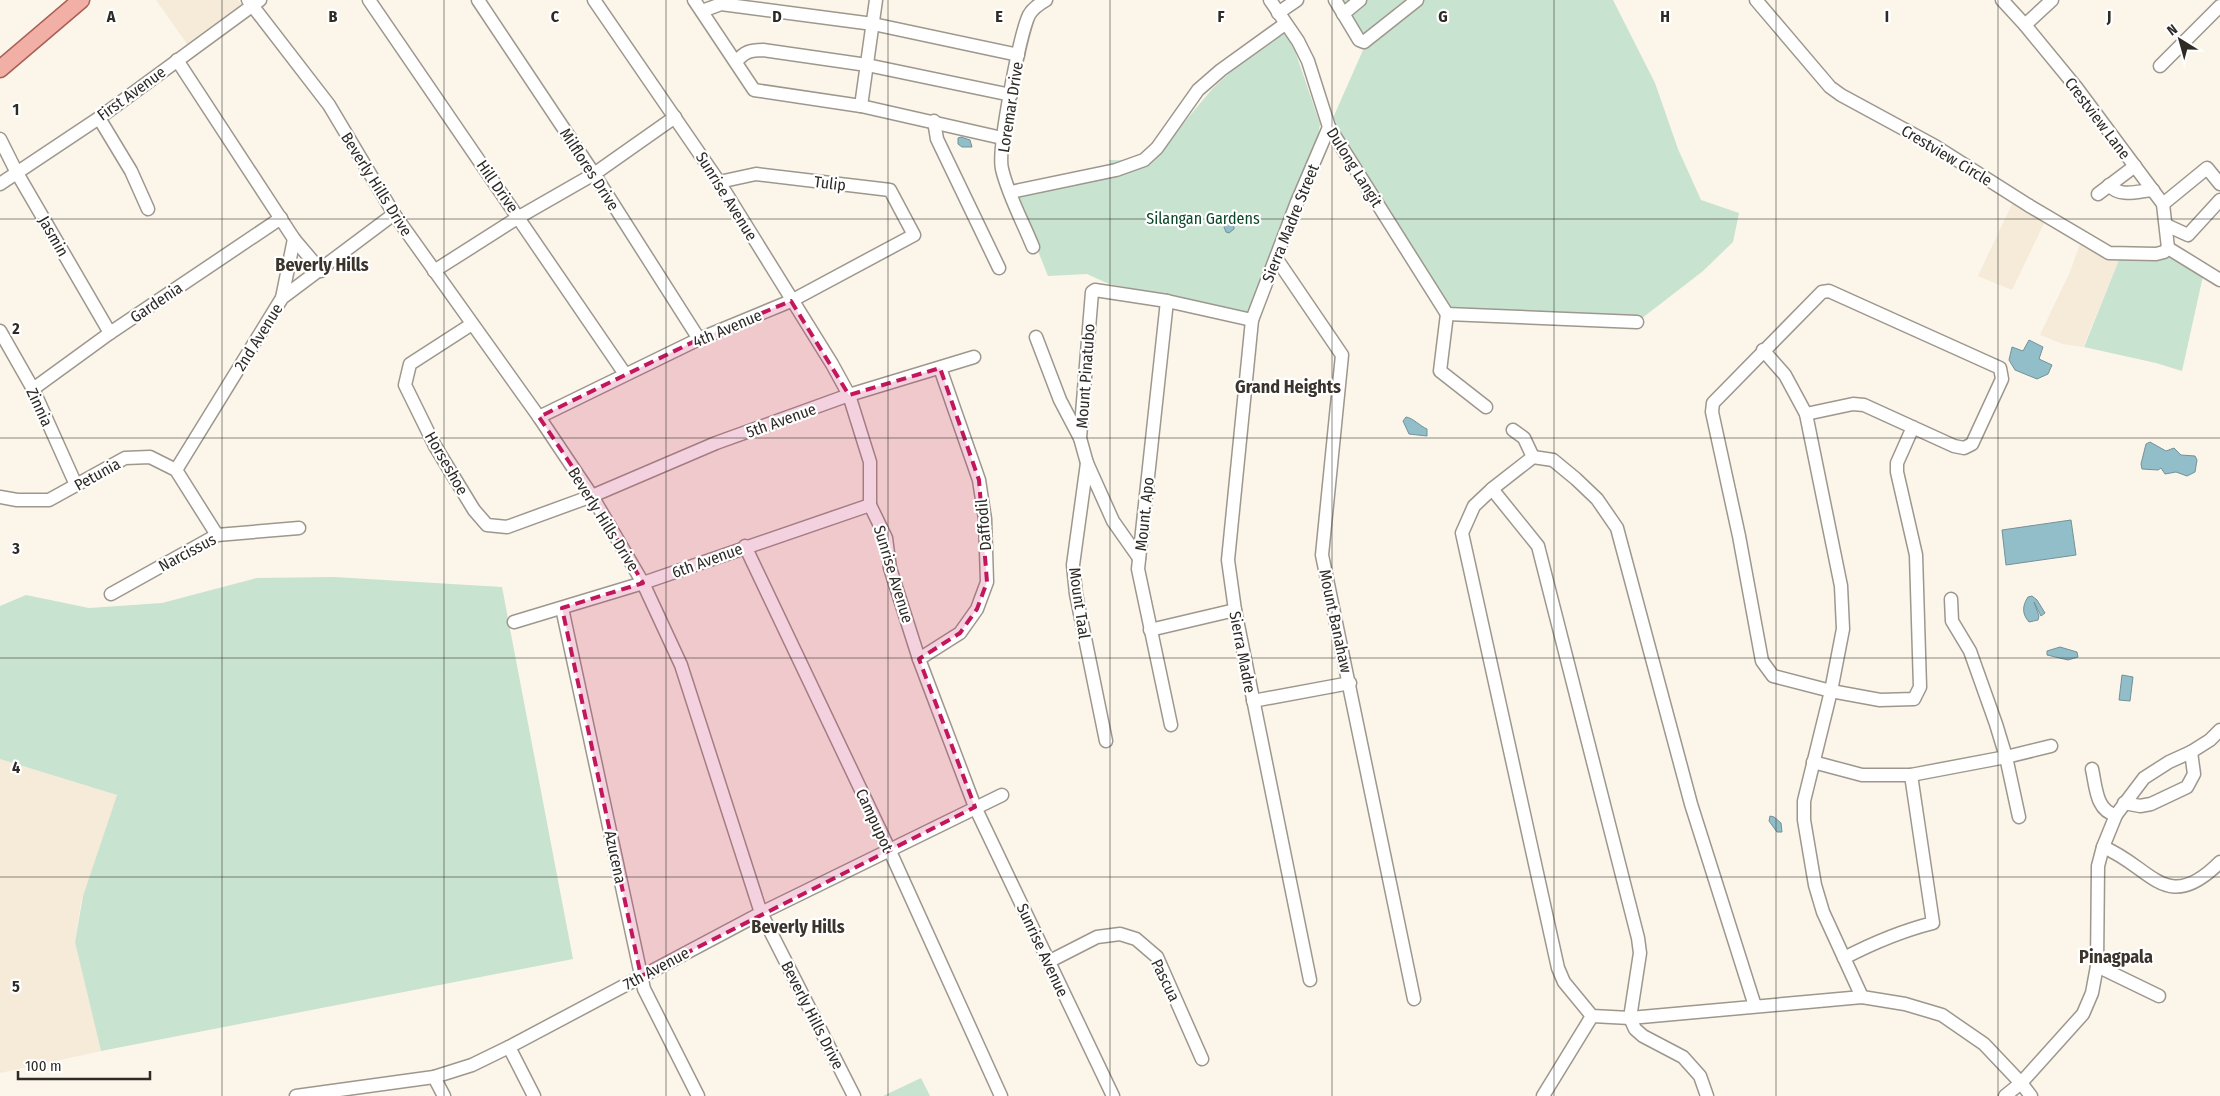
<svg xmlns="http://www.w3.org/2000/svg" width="2220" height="1096" viewBox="0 0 2220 1096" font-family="'Fira Sans Condensed',sans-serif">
  <rect width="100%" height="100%" fill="#fcf5ea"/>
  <g fill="#f6ead9">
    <polygon points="156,0 238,0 244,8 190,48"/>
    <polygon points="2013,202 2045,221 2012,290 1978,276"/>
    <polygon points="2080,244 2100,256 2119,260 2083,347 2063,344 2040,335 2070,272"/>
    <polygon points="0,759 117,795 81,902 75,941 101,1051 0,1073"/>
  </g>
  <g fill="#c8e3d0">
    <polygon points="1335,0 1613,0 1655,83 1678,149 1701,200 1739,213 1733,242 1703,271 1637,322 1447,314 1329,127 1367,41"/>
    <polygon points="1285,31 1293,45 1320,124 1318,135 1291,199 1249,312 1109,284 1087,274 1048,276 1014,191 1113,176 1109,160 1151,161 1158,157 1171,138 1213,88 1235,68"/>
    <polygon points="2169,256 2203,276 2182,371 2156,363 2084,347 2119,260 2158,260"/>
    <polygon points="334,577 502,587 573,959 101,1051 75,942 83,896 117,795 0,759 0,606 26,595 89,608 162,603 257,578"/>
    <polygon points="921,1078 930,1096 883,1096"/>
  </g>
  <g fill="#91bec8" stroke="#739298">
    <polygon points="961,137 970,140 972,147 962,147 958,144 958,138"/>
    <polygon points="1229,216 1233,216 1237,222 1234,225 1234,229 1229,233 1226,232 1224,227 1228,222"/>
    <polygon points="2029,340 2043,347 2039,359 2052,365 2048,374 2037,379 2015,370 2009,360 2012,347 2023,351"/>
    <path d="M1406,417c7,1 14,9 21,12v7l-18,-2 -6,-13z"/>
    <polygon points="2150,442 2166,451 2174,448 2181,455 2195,456 2197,460 2195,472 2187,476 2176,472 2165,474 2161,468 2158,470 2142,469 2141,464 2146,444"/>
    <polygon points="2071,520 2076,555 2006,565 2002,530"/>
    <path d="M2032,596l5,4 8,13 -4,3 -7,-14 5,14 -1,4 -9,2c-7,-8 -7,-16 -1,-25z"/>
    <polygon points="2060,647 2077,652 2078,657 2068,660 2047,655 2047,651"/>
    <polygon points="2122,675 2133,677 2130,701 2119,700"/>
    <polygon points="1770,816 1774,817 1781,823 1782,832 1777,832 1769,821"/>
  </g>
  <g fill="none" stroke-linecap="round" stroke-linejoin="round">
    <g stroke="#9d978d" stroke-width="15">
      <g id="minor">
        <polyline points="248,0 329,105 394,214 539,417 592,496 643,583 681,665 761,913 854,1096"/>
        <polyline points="369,0 625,374"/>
        <polyline points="478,0 594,174 699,339"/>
        <polyline points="594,0 719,182 832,364 849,395 870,462 870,505 886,538 890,568 919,659 975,807 1113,1096"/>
        <polyline points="694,0 754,90 861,106 1002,138"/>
        <polyline points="1270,0 1298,41 1308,61 1329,127 1447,314"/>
        <polyline points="1335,0 1359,40 1364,42 1417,0"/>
        <polyline points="1756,0 1830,87 1841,95 1935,146 2028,205 2109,253 2156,254 2164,252 2168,248"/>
        <polyline points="2002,0 2025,25 2076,87 2163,204 2168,248"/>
        <polyline points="702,11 721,4 873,24 1018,55"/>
        <polyline points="1278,13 1297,0"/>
        <polyline points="1343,14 1360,0"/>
        <polyline points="2025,25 2052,0"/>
        <polyline points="177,60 294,239 321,271"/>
        <path d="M736,62c8,-10 14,-12 27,-12l104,15 144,30"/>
        <polyline points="2160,66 2220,6"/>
        <polyline points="861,106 876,0"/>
        <polyline points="99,118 131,171 148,209"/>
        <polyline points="934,121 937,139 999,268"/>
        <polyline points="0,139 17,173 110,333"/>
        <polyline points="0,184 99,118 260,0"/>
        <path d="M2109,185c11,13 29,6 44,5"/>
        <polyline points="1011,192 1116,170 1144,160 1157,148 1198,90 1221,70 1285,24"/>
        <polyline points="2098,194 2135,166"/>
        <polyline points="2163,204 2207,168 2220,184"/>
        <polyline points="2166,225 2188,235 2220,200"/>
        <path d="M1033,247c-10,-25 -25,-52 -31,-78 -5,-19 18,-135 27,-154 4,-7 10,-11 17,-15"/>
        <polyline points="2168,248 2220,280"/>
        <polyline points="1276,258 1342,355 1322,555 1414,999"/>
        <polyline points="434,271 519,217 594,174 675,117"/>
        <polyline points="282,298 294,239"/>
        <polyline points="1167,301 1138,569 1171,725"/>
        <polyline points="1447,314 1637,322"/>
        <polyline points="1447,314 1440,371 1486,407"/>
        <polyline points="472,324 410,364 405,385 435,446 474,510 487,525 507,527 592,496 716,443 849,395 974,357"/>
        <polyline points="0,331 33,389 76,485"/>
        <polyline points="1036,337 1060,400 1080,438"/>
        <polyline points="1763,350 1785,375 1806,414 1841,586 1843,629 1831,691 1804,801 1804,820 1815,885 1823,912 1862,997"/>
        <polyline points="33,389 110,333 281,218"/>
        <polyline points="1806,414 1853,404 1864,405 1954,446 1964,448 1972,444 2002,379 2000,368 1829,291 1822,292 1713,403 1712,412 1739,536 1762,661 1773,676 1831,691 1880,700 1914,699 1920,687 1916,555 1897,472 1897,463 1913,427"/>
        <polyline points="539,417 699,339 791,301 914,235 890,190 756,174 719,182"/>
        <polyline points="1513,430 1524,438 1533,457"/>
        <polyline points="1087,463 1073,565 1076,594 1106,741"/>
        <polyline points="176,470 282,298 394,214"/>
        <polyline points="1492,489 1538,546 1638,938 1640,953 1630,1018 1635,1029 1643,1036 1683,1057 1700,1076 1707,1096"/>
        <polyline points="0,497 17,500 49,500 125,458 150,457 176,470 217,535"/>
        <polyline points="745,546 889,849 1001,1096"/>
        <polyline points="1139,558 1113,521 1087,463 1080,438 1092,292 1095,290 1167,301 1252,320"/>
        <polyline points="111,594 217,535 299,528"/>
        <polyline points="1951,599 1952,621 1970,651 1996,724 2006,757 2019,817"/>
        <polyline points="562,608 644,989 698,1096"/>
        <polyline points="514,622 643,583 870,505"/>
        <polyline points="1150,630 1235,610"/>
        <polyline points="919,659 960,633 977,609 987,582 985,519 979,480 940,368"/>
        <polyline points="1253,701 1350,683"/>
        <polyline points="1813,762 1862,775 1911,775 2006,757 2051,746"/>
        <path d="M2092,769c4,18 4,42 24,46"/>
        <polyline points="2124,803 2140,806 2151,804 2187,787 2194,774 2191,752"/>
        <path d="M2103,847c49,20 63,69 117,15"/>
        <path d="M1844,958c29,-15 57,-27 89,-35l-22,-148"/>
        <polyline points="1048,962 1097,937 1120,934 1136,939 1157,957 1202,1059"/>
        <polyline points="2097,966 2159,996"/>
        <polyline points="1310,980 1235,610 1228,560 1252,320 1297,202 1329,127"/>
        <polyline points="1755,1006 1691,804 1617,528 1597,499 1576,479 1553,460 1533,457 1492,489 1474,506 1462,533 1558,968 1564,982 1592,1016 1630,1018 1862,997 1905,1004 1942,1015 1984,1044 2021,1083 2031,1096"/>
        <polyline points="509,1047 534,1096"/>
        <polyline points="434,1077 444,1096"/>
        <polyline points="296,1096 434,1077 472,1065 509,1047 761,913 1002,795"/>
        <polyline points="1543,1096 1592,1016"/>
        <polyline points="2005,1096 2021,1083 2083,1014 2092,993 2097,966 2098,866 2103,847 2116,815 2144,778 2169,762 2191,752 2210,740 2220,730"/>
      </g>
    </g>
    <g stroke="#a85e53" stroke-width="19">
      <polyline id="major" points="0,69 81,0"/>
    </g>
    <use href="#minor" stroke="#fff" stroke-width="12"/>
    <use href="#major" stroke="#f2afa6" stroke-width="16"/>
  </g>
  <path fill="#c2185b" fill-opacity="0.2" stroke="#c2185b" stroke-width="4" stroke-dasharray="10 6" stroke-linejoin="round" d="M791,301l58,94 91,-27 39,112 8,102 -10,27 -17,24 -41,26 56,148 -334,169 -79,-368 81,-25 -51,-87 -53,-79 160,-78z"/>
  <path fill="none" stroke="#2e2b27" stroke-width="1" stroke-opacity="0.55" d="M222,0v1096M444,0v1096M666,0v1096M888,0v1096M1110,0v1096M1332,0v1096M1554,0v1096M1776,0v1096M1998,0v1096M0,219h2220M0,438h2220M0,658h2220M0,877h2220"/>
  <g text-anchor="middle" stroke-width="4.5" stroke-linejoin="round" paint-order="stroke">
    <g font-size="16" fill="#2e2b27" stroke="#fff">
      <text transform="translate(131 93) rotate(-36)" y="6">First Avenue</text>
      <text transform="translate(1010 107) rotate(-81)" y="6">Loremar Drive</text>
      <text transform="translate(2098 118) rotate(53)" y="6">Crestview Lane</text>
      <text transform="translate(1947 155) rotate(31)" y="6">Crestview Circle</text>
      <text transform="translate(1355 167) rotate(58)" y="6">Dulong Langit</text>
      <text transform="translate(590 169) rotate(57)" y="6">Milflores Drive</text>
      <text transform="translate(830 183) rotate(7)" y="6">Tulip</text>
      <text transform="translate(377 184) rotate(58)" y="6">Beverly Hills Drive</text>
      <text transform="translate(498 186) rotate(55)" y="6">Hill Drive</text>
      <text transform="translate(727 196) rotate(58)" y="6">Sunrise Avenue</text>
      <text transform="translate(1290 223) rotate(-68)" y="6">Sierra Madre Street</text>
      <text transform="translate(54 236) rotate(60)" y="6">Jasmin</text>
      <text transform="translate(156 302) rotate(-34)" y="6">Gardenia</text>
      <text transform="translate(727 328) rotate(-23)" y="6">4th Avenue</text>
      <text transform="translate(258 337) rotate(-58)" y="6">2nd Avenue</text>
      <text transform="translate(1085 376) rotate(-86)" y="6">Mount Pinatubo</text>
      <text transform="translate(40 407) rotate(65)" y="6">Zinnia</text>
      <text transform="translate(781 420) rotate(-20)" y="6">5th Avenue</text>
      <text transform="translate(447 463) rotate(60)" y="6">Horseshoe</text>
      <text transform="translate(97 474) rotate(-29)" y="6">Petunia</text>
      <text transform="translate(1144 514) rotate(-84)" y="6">Mount. Apo</text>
      <text transform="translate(604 519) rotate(58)" y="6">Beverly Hills Drive</text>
      <text transform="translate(983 525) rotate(-95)" y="6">Daffodil</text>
      <text transform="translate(187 552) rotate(-28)" y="6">Narcissus</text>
      <text transform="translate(707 560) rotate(-20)" y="6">6th Avenue</text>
      <text transform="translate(894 574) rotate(73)" y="6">Sunrise Avenue</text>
      <text transform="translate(1080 603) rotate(82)" y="6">Mount Taal</text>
      <text transform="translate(1336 621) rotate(78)" y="6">Mount Banahaw</text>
      <text transform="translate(1243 652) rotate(79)" y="6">Sierra Madre</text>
      <text transform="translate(875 820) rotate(65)" y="6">Campupot</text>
      <text transform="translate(616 857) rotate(78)" y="6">Azucena</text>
      <text transform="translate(1043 950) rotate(65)" y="6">Sunrise Avenue</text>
      <text transform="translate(656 968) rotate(-28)" y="6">7th Avenue</text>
      <text transform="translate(1166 980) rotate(64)" y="6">Pascua</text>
      <text transform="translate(813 1015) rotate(63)" y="6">Beverly Hills Drive</text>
    </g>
    <g font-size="16" fill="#0c4728" stroke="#fff">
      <text x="1203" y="224">Silangan Gardens</text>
    </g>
    <g font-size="18" font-weight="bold" fill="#3a342c" stroke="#fff">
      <text x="322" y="271">Beverly Hills</text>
      <text x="1288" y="393">Grand Heights</text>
      <text x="798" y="933">Beverly Hills</text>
      <text x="2116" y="963">Pinagpala</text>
    </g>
  </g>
  <g font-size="16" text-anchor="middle" font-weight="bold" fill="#2e2b27" stroke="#fff" stroke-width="4.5" stroke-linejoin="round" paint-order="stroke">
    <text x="111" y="22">A</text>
    <text x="333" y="22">B</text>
    <text x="555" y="22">C</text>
    <text x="777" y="22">D</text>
    <text x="999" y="22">E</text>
    <text x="1221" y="22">F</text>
    <text x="1443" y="22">G</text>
    <text x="1665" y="22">H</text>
    <text x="1887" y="22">I</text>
    <text x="2109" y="22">J</text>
    <text x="16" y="115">1</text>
    <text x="16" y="334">2</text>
    <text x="16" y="554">3</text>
    <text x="16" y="773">4</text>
    <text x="16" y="992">5</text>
  </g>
  <g transform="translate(2180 40) rotate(323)" stroke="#ffffff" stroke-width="4" paint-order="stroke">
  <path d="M0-4L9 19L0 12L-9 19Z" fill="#2e2b27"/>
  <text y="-8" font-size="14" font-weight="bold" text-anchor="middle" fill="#2e2b27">N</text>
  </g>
  <path d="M18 1071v8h132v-8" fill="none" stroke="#2e2b27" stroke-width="2.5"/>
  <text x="25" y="1071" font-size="15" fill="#2e2b27" stroke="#ffffff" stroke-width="4" paint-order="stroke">100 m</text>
</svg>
